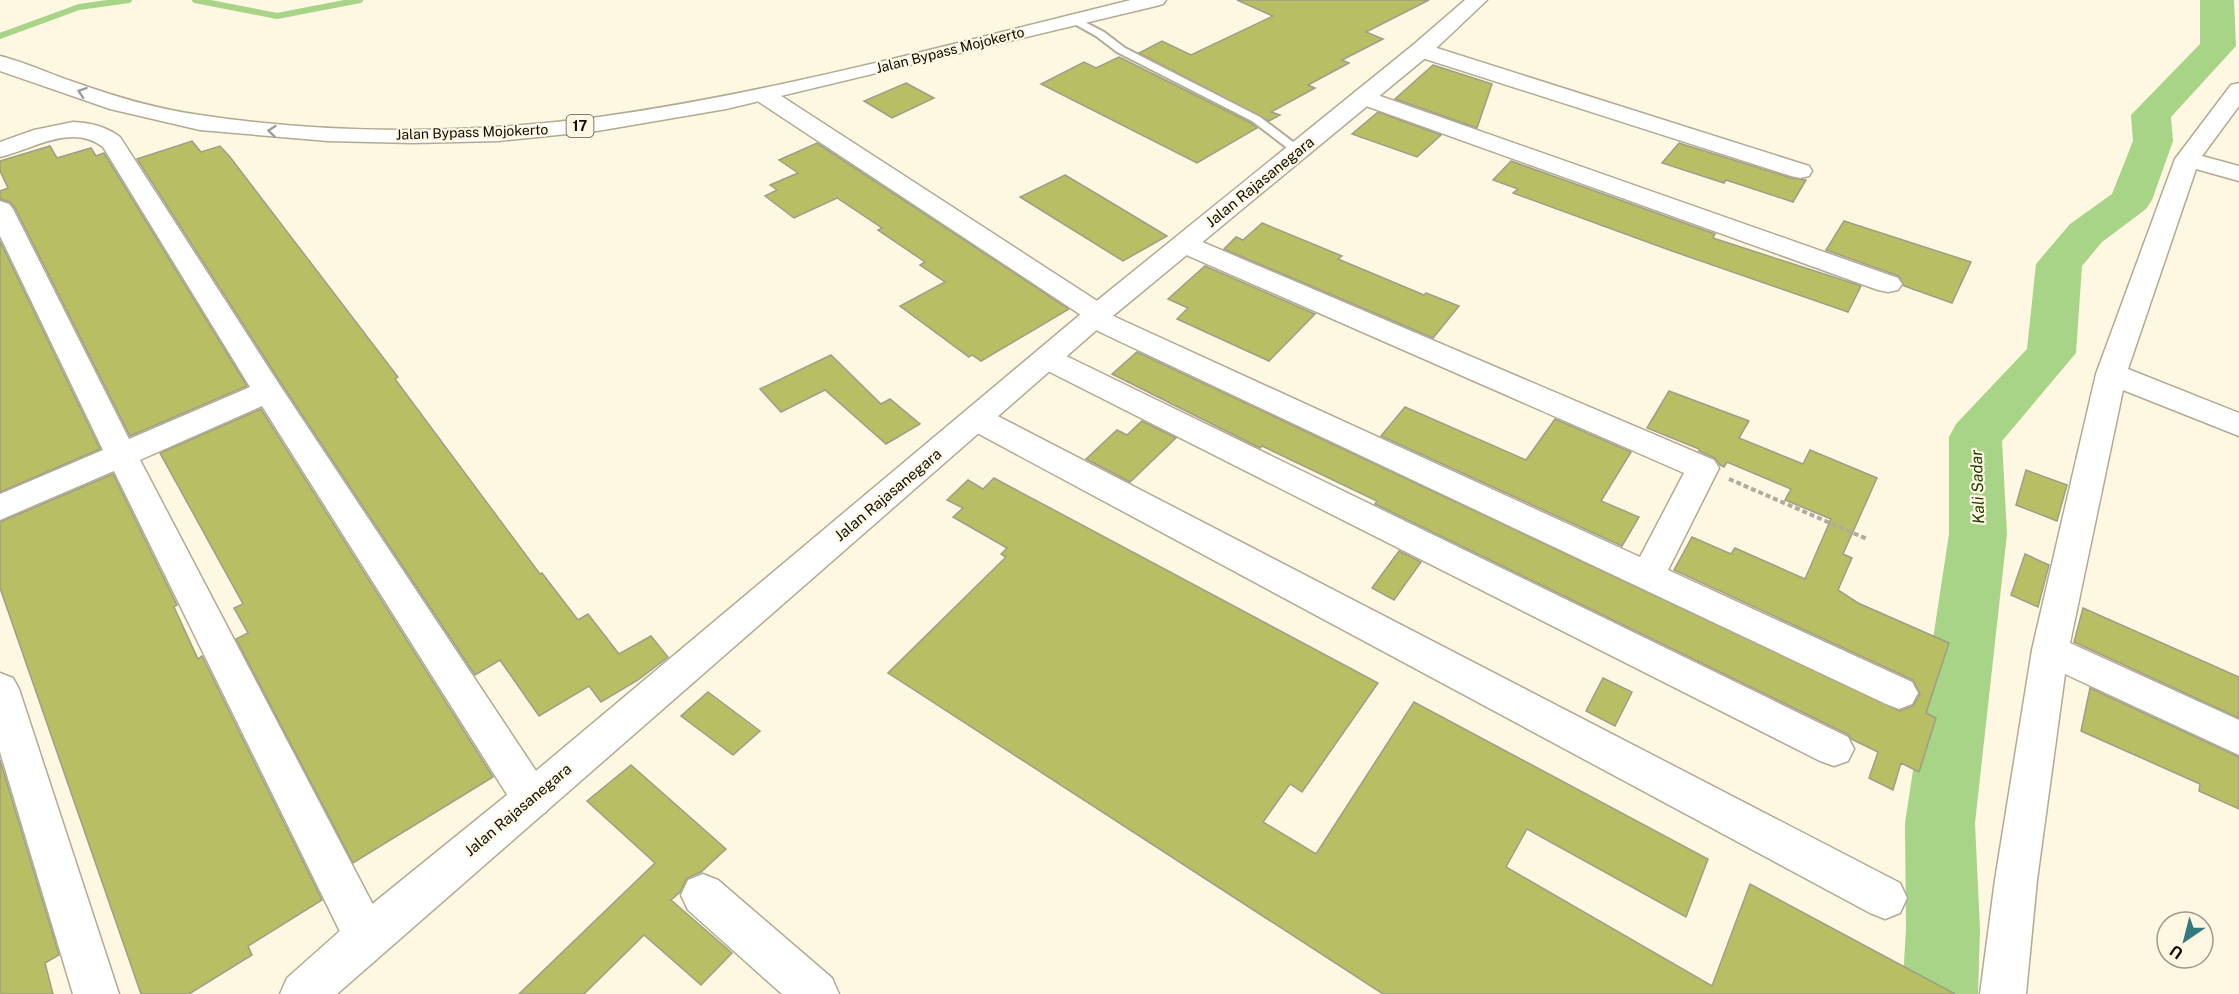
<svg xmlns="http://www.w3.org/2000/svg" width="2239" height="994" viewBox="0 0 2239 994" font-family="'Public Sans',sans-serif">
  <rect width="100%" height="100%" fill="#fef7e2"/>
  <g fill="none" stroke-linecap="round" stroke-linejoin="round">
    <g stroke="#a7d486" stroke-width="6">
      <polyline points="195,0 277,16 360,0"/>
      <polyline points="0,36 79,7 129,0"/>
    </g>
    <polygon fill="#a7d486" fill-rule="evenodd" points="2200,0 2234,0 2236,46 2171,117 2173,141 2152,200 2146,209 2102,242 2082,266 2076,353 2002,441 2007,534 1975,823 1980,930 1978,994 1902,994 1906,930 1905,823 1949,534 1949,437 1956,424 2027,349 2036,264 2070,224 2112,194 2133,141 2131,115 2200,44"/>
  </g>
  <g fill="#b8be64" stroke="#9d9f87" stroke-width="1.5">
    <polygon points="1237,0 1429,0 1366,32 1383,39 1342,60 1349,63 1308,85 1315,88 1271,112 1280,115 1269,121 1139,53 1162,41 1191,55 1273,16"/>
    <polygon points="1119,57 1251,123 1257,128 1197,163 1041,84 1084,62 1096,68"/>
    <polygon points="1433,65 1492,84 1477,128 1395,99"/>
    <polygon points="906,83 934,98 892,118 864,101"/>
    <polygon points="1378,112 1441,135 1417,157 1352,134"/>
    <polygon points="192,141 201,152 220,146 230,157 398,377 395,379 540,574 542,573 578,620 588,614 619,654 651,636 668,657 638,680 601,702 589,686 539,716 500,660 475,675 281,383 137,159"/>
    <polygon points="817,143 1069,309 981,361 972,355 969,357 900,306 945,282 920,265 925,262 878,230 882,228 837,198 794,218 765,196 777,190 770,185 798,173 779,160"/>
    <polygon points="1679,143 1791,178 1806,180 1793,202 1726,180 1724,183 1662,163"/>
    <polygon points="50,146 57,158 91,148 96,156 104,153 247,386 130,436 15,208 10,202 0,199 0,191 8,188 0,171 0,161"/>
    <polygon points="1511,161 1715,234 1713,238 1861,286 1848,312 1672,251 1513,193 1518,189 1493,180"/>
    <polygon points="1065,175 1107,200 1167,236 1123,261 1020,197"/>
    <polygon points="1844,221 1971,262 1952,303 1904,286 1899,276 1826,250"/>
    <polygon points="1262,223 1342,256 1338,259 1424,295 1426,293 1459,306 1433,338 1224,249 1236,237 1243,240"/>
    <polygon points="0,241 100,449 0,492"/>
    <polygon points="1205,266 1315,314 1269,361 1177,319 1188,308 1168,299"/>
    <polygon points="1137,352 1900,711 1913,706 1920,694 1913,680 1674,570 1692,537 1731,554 1735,548 1805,579 1831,519 1785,500 1791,489 1727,462 1724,467 1720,465 1715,458 1699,451 1699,449 1647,428 1669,391 1749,421 1739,438 1803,464 1810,450 1877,478 1843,554 1852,558 1838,590 1858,603 1949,643 1926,713 1936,718 1919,772 1901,763 1893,790 1869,778 1878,752 1851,739 1849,735 1375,504 1377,501 1262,446 1260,448 1112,374"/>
    <polygon points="831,355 881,404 890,399 920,424 886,444 825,390 781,412 760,389"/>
    <polygon points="1405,407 1526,460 1555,419 1631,452 1601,501 1639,517 1622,546 1381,436"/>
    <polygon points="261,409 493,777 353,863 236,639 248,633 234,608 243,604 160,453"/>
    <polygon points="1142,421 1176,438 1130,482 1086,459 1117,430 1127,435"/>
    <polygon points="2026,470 2067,485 2057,521 2016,505"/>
    <polygon points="113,474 177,605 174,607 198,659 202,656 322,900 248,946 252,955 189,994 141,994 0,588 0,522"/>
    <polygon points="994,478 1378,683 1302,792 1290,784 1263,822 1316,854 1414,702 1708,859 1686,917 1527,829 1506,867 1712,986 1750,884 1955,994 1383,994 888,673 1006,557 1001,554 1007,548 953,517 963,508 947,500 968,480 983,489"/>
    <polygon points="1399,551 1421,562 1394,600 1372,588"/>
    <polygon points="2025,554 2049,565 2038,607 2011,595"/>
    <polygon points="2083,608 2239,677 2239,718 2074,642"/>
    <polygon points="1603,678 1632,692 1615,726 1586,711"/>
    <polygon points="2090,688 2239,757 2239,809 2199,791 2200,784 2081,731"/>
    <polygon points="708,692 760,731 733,755 681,716"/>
    <polygon points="0,760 59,955 45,963 53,994 0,994"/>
    <polygon points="631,765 726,849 701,872 687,878 680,892 671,900 732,953 701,985 644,935 584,994 519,994 655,863 587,801"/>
  </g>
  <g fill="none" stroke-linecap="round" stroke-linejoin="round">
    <g stroke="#b2aa92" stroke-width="4">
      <polygon id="service" points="1075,17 1104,32 1125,48 1260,117 1305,151 1299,155 1295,154 1252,121 1117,52 1096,36 1071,22 1070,20"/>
    </g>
    <g stroke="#b2aa92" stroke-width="3">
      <g id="minor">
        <polygon points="1421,43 1809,166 1812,171 1809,176 1800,178 1791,176 1413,55 1410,50 1413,45"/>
        <polygon points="2239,83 2239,106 2202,156 2239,166 2239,181 2196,169 2128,369 2239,413 2239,436 2123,390 2070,643 2239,720 2239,755 2065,674 2037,880 2026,994 1980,994 1995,880 2032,650 2096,374 2175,159 2231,85"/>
        <polygon points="764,88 772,90 1108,308 1111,315 1640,557 1684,473 1175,250 1171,244 1175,238 1184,236 1193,238 1714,460 1719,468 1668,570 1912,682 1918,693 1912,704 1899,709 1886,704 1083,324 1079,318 1081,315 756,100 753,95 756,90"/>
        <polygon points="1363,90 1898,278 1902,284 1898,290 1888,292 1878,290 1355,102 1352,97 1355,92"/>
        <path d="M73,122c18,1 32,4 47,15l159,247 267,402 6,13 -6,13 -14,5 -14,-5 -256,-406 -122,54 242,462 6,15 -6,15 -16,7 -16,-7 -236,-481 -114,49v-26l103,-44 -103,-214v-35l9,3 4,5 116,230 121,-52 -147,-240c-32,-24 -69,2 -103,10v-15l34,-12z"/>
        <polygon points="1048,349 1058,352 1848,737 1854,749 1848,761 1834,766 1820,761 1038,366 1033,359 1038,352"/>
        <polygon points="977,408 988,411 1900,883 1907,898 1900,913 1885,919 1870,913 966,427 961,419 966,411"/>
        <polygon points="0,673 13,678 19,689 119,994 73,994 0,752"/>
        <polygon points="703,874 718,880 832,978 839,994 782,994 688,910 681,895 688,880"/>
      </g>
    </g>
    <g stroke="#b2aa92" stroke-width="3">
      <polygon id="tertiary" points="1465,0 1487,0 1429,55 1108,320 337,994 280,994 287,978 350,922 518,786 1088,308 1413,45"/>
    </g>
    <g stroke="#b2aa92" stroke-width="3">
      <path id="trunk" d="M1131,0h35l-3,4 -7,2 -430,103 -129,22 -99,10 -85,2 -85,-2 -128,-11 -90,-21 -110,-38v-15c24,6 48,17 71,25 42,15 84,28 129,34 130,20 268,19 399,2 179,-25 356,-74 532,-117z"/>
    </g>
    <polyline stroke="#b0ab9a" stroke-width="4" stroke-dasharray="5 3" stroke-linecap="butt" points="1729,479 1867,539"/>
    <use href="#service" fill="#fff" fill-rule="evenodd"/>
    <use href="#minor" fill="#fff" fill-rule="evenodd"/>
    <use href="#tertiary" fill="#fff" fill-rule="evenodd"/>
    <use href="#trunk" fill="#fff" fill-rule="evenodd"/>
  </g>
  <defs><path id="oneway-chevron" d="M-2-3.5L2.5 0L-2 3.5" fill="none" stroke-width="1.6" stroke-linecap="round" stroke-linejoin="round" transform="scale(1.5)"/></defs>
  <g stroke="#9f9d9b">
    <use href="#oneway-chevron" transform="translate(82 92) rotate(-161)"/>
    <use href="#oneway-chevron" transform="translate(272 131) rotate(-175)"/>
  </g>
  <g text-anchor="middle" stroke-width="4.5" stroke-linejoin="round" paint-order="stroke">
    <g font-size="14" fill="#0e0b04" stroke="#fef7e2">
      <text transform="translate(950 50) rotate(-14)" y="5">Jalan Bypass Mojokerto</text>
      <text transform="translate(472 132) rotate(-2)" y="5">Jalan Bypass Mojokerto</text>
    </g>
    <rect fill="#fef7e2" stroke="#565247" stroke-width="1.5" x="566.5" y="115" width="27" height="22" rx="4.5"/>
    <g font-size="14" font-weight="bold" fill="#0e0b04">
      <text x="580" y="131">17</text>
    </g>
    <g font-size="15" fill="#0e0b04" stroke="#fef7e2">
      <text transform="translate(1260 182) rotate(-39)" y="5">Jalan Rajasanegara</text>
      <text transform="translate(888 495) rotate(-40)" y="5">Jalan Rajasanegara</text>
      <text transform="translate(518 810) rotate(-40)" y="5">Jalan Rajasanegara</text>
    </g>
    <g font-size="16" font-style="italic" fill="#203b03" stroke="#fef7e2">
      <text transform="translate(1977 487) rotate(-92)" y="6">Kali Sadar</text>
    </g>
  </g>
  <g transform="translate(2185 940) rotate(215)"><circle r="28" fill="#fef7e2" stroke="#9e9989" stroke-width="1.5"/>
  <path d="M0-4.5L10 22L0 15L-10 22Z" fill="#327b7c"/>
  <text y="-9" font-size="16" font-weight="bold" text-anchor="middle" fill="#0e0b04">U</text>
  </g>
</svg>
